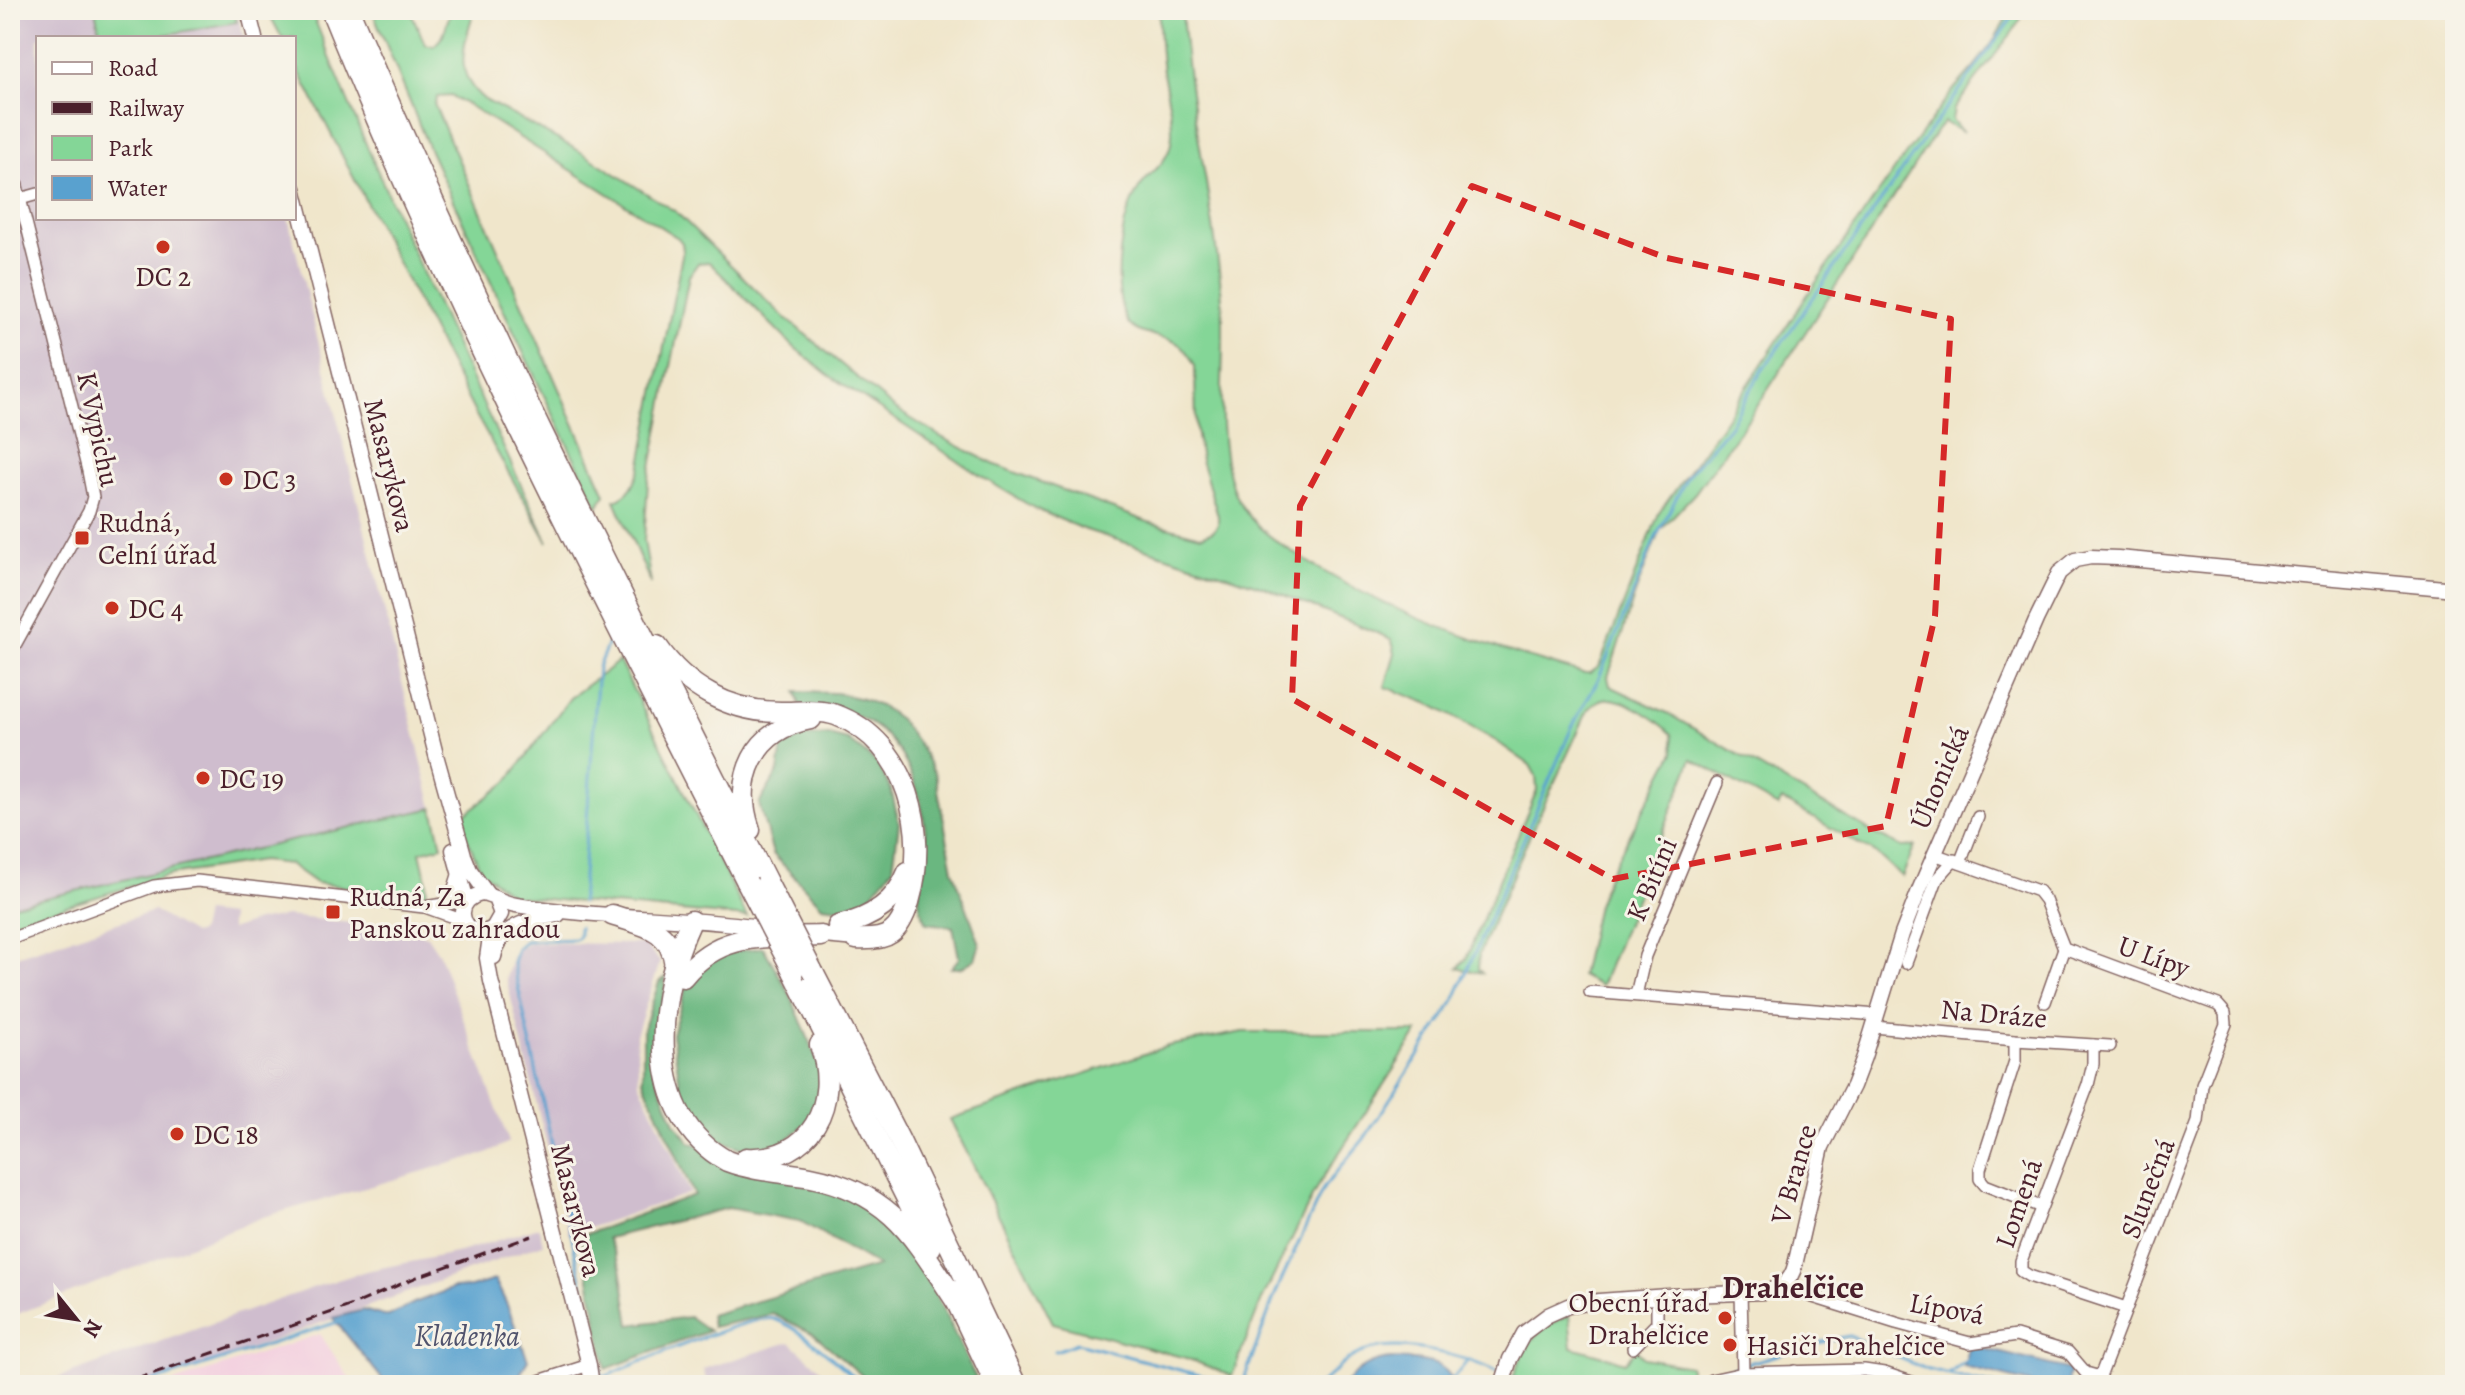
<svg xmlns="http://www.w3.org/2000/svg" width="2465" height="1395" viewBox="0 0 2465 1395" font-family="Alegreya,serif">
  <rect width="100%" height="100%" fill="#f7f3e8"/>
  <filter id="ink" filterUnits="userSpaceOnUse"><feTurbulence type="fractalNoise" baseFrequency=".0125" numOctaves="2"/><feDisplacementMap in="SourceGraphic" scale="16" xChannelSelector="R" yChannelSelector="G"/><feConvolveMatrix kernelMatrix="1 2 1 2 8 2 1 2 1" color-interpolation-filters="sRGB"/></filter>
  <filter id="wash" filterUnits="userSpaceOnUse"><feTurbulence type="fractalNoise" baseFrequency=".006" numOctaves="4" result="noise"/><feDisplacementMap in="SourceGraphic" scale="32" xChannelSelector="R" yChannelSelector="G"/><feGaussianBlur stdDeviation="1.8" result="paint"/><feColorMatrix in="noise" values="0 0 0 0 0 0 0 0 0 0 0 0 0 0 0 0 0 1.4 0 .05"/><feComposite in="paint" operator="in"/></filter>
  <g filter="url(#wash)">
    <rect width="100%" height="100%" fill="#f0e6cb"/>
    <polygon fill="#f3cfdf" points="320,1334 354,1385 164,1385"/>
    <g fill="#cfbdce">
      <polygon points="10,10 236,10 244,38 38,38 38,218 288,218 433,808 10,906"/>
      <polygon points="154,911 193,934 200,932 204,913 230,916 230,930 257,921 286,916 406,929 427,936 439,954 509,1142 487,1153 263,1217 10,1317 10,958"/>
      <polygon points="529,943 644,944 660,962 636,1035 639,1082 690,1193 569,1235 506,978 514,952"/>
      <polygon points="539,1227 543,1244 147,1385 38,1385 315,1287 366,1271 460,1252"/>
      <polygon points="790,1342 838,1385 708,1385 703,1369"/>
    </g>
    <g fill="#84d697" stroke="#677a61" stroke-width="2">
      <polygon points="95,10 234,10 237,22 146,38 101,38"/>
      <path d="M267,10h44c71,181 154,356 237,532l-71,-125 -183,-355v-24h-12z"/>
      <path d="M372,10h38l15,34 9,2 9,-10 8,-26h23c-10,36 -22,64 11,90l91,49 100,63 106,103 112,93 47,29 52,27 155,58 53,14 12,-5 5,-6v-9l-17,-56 -5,-30 -1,-64c-4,-8 -10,-18 -18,-23 -18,-11 -43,-4 -52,-26 -13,-33 -5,-101 15,-130 11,-15 28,-25 31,-44 4,-22 -5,-50 -8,-72 -3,-20 -4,-41 -4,-61h23c6,97 32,192 40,289 5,61 -9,128 10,187 13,39 48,58 81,79 84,51 174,82 269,108h8l9,-6 60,-154 62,-87 87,-132 87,-125 60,-81 18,-20 20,-26 18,-32h15l-12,20 -60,79 -2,11 11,13 -19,-11 -6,7 -182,279 -61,85 -35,37 -23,58 -29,89 2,9 55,26 212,123 25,12 13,-1 -13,31 -24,-22 -96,-55 -4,7 -86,-48 -91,227 -20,-10 16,-71 10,-27 67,-126 -2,-18c-14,-14 -47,-37 -68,-35 -7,1 -12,7 -16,11l-59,127 -50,117 -1,15 4,4 -24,-5 8,-9 71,-169 -1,-14 -6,-11 -34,-24 -64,-36 -47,-18 10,-34 -3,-12 -10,-6 -118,-48 -181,-58 -47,-20 -51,-30 -158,-105 -32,-26 -86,-86 -11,1 -9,13 -41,206 -4,58 7,44 -36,-84c16,-6 19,-16 25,-31l43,-219 -1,-7 -4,-5 -208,-132 -19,-10 -14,1 -3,7 171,390 -7,13 -74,-153 -94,-203z"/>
      <polygon points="619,661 747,917 513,896 481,871 459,819 507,782 570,698"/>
      <polygon points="433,808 442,846 420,852 427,882 426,898 316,883 289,864 261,861 169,875 10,923 10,906"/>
      <polygon points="1243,1032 1418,1032 1317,1187 1261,1302 1232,1376 1186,1358 1053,1323 950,1119 1168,1046"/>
      <path d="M1569,1315l3,32 53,15 11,-12 8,8 46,8 -1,16 -8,3h-150l-18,-7c11,-33 23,-50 56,-63z"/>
    </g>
    <g fill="#6bb780" stroke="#5a6b56" stroke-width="2">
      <path d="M796,692l40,1 27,6 19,8 17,12 20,26 16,28 18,97 27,74 -5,15 -14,9h-10l8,-10 -6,-31 -26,-4c-2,-5 -6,-11 -7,-17 -4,-14 5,-34 6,-49 2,-49 -16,-116 -65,-139 -17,-8 -42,-9 -61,-12z"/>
      <polygon points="828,735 848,740 877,763 891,789 899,823 893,868 869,898 847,909 822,906 773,854 759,804 778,772 782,747 803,737"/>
      <polygon points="763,947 789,992 823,1074 813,1118 783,1143 747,1150 713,1138 682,1096 672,1034 687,985 714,955"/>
      <polygon points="666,977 655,1074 675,1123 691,1143 844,1190 877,1209 916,1253 979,1385 873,1385 814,1334 773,1314 712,1327 710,1315 878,1266 800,1221 728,1208 608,1238 621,1268 630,1325 689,1317 709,1331 606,1369 581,1236 694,1195 643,1080 643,1031 659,982"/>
    </g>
    <g fill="#59a1cf" stroke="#52607d" stroke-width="2">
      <polygon points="495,1280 507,1305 528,1360 517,1380 508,1385 387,1385 333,1318 363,1310 384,1316 389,1316 414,1303 453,1288 471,1287"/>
      <polygon points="1970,1345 2070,1370 2066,1385 2038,1385 1964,1367"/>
      <path d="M1391,1359c21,1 57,-1 62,25l-109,1c14,-16 26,-24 47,-26z"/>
    </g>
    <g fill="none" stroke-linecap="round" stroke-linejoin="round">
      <g stroke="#59a1cf" stroke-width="3">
        <polyline points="581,903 598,667 609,641 614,638"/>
        <polyline points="579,927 579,936 575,939 525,941 517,948 513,963 602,1377"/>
        <polyline points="1055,1351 1077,1343 1237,1385"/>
        <polyline points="1746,1364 1833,1339 1849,1336 1928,1370 1994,1385"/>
        <polyline points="1720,1373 1739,1366"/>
        <polyline points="1950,1373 1966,1361"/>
        <polyline points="1509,1377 1528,1385"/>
        <path d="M599,1379c27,-11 155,-66 175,-60 28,9 66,47 90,66"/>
        <polyline points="1449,1380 1453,1379 1468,1360"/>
        <polyline points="2067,1381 2072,1385"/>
        <polyline points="143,1385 338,1322"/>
        <polyline points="1242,1385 1276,1292 1324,1187 1364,1139 1454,1001 1572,727 1599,678 1655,539 1688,475 1730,425 1760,374 1929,132 2018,10"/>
        <path d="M1319,1385c11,-9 22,-21 33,-28 39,-23 113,-1 150,17"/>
        <polyline points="1685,1385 1709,1376"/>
      </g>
    </g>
  </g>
  <g filter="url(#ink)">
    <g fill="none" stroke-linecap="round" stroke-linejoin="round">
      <g stroke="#846563" stroke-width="14">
        <g id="street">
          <polyline points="10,158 88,471 93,497 89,511 10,654"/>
          <polyline points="20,199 38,194"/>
          <polyline points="1934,854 2038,891 2045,900 2064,948 2218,1005 2225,1013 2226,1024 2202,1085 2198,1122 2100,1377"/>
          <polyline points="1960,863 1978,817"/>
          <polyline points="425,907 464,921"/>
          <polyline points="10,939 154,886 197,881 424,907 457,902"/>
          <polyline points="1906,963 1937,879 1954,860"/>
          <polyline points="1590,992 1877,1015"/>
          <polyline points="1636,995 1645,956 1717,783"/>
          <polyline points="2045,1002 2064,948"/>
          <polyline points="1874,1027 2015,1040 2110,1046"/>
          <polyline points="2015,1040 2015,1061 1980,1169 1980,1179 1985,1185 2041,1207"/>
          <polyline points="2093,1045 2093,1064 2088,1085 2021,1261 2021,1271 2029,1276 2126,1308"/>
          <polyline points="1778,1288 1797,1292 1896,1323 1970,1343 2016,1336 2068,1352 2086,1373 2100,1377"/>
          <polyline points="1741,1292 1743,1373"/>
          <polyline points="1633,1348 1657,1323 1657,1297"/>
          <polyline points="535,1385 539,1381 589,1365"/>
          <polyline points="1702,1385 1711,1380 1743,1373 1864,1370 1884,1373 1920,1385"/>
          <polyline points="1794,1385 1795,1371"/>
        </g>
      </g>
      <g stroke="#846563" stroke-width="17">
        <g id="secondary">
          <polyline points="248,10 255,38"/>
          <polyline points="294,188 436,755 464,855 470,870 488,895"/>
          <polyline points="453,850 464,890 465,899"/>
          <path d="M496,901l5,13 -8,14 -11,5c-26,-5 -25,-35 0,-39 12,2 21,9 34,11 86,14 174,11 260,24"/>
          <polyline points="451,902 459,877"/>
          <polyline points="491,930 487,958 491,981 589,1365 592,1385"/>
          <polyline points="813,935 856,939"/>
          <path d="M494,957c6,-33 35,-37 64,-42"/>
          <path d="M1502,1385l8,-26 14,-26 24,-18 20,-9 31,-5 69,-5 96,-4c17,-4 27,-10 31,-27l27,-118 31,-61 11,-29 38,-123 18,-46 116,-268 23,-47 16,-13 16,-3 27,1 337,31"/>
        </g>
      </g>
      <g stroke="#846563" stroke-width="23">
        <g id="highway">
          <path d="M331,10c121,299 270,585 416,872"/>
          <path d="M349,10c126,297 272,584 418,872"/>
          <path d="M657,646c29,42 73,66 124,66 18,0 38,-3 55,3 73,27 93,118 73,187 -10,31 -20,39 -53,37"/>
          <path d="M750,830c-18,-52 4,-101 61,-111"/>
          <path d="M612,915c32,11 58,12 63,50"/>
          <path d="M691,921c-35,74 -49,193 36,240 26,10 57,11 84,16 81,16 103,61 145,124"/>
          <path d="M838,926c32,-7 58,-23 70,-54"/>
          <polyline points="793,971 931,1247"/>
          <polyline points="814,974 899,1139 1016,1385"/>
          <path d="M683,977c38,-47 83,-39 138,-41"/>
          <path d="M746,1158c65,4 95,-56 74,-113"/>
          <polyline points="951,1290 996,1385"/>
        </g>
      </g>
      <use href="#street" stroke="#fff" stroke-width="11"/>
      <use href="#secondary" stroke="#fff" stroke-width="14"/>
      <use href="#highway" stroke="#fff" stroke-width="20"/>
      <polyline stroke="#4a1f2b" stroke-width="3" stroke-dasharray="12 6" stroke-linecap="butt" points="119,1385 353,1305 417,1277 532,1236"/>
      <g stroke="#846563" stroke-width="23" stroke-linecap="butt">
        <g id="highway-bridge">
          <polyline points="747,882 793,971"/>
          <polyline points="767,882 814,974"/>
        </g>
      </g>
      <use href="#highway-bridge" stroke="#fff" stroke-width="20"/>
    </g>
  </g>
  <path fill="none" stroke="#d62828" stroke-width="6" stroke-dasharray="16 10" stroke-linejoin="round" d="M1472,186l195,72 284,61 -16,297 -49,210 -273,53 -321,-180 8,-193z"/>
  <g fill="#c8321e" stroke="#f7f3e8" stroke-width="3">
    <circle cx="163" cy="247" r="8"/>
    <circle cx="226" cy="479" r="8"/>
    <rect x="74" y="530" width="16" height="16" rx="4"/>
    <circle cx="112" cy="608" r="8"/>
    <circle cx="203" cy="778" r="8"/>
    <rect x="325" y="904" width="16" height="16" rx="4"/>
    <circle cx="177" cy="1134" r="8"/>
    <circle cx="1725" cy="1318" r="8"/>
    <circle cx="1730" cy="1345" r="8"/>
  </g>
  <g text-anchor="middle" stroke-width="6" stroke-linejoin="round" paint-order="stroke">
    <g font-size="28" fill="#4a1f2b" stroke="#f7f3e8" text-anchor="start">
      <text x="163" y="286" text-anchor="middle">DC 2</text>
      <text x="242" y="489">DC 3</text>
      <text x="98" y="532">Rudná,<tspan x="98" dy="32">Celní úřad</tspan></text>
      <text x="128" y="618">DC 4</text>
      <text x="219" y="788">DC 19</text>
      <text x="349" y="906">Rudná, Za<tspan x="349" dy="32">Panskou zahradou</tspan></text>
      <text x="193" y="1144">DC 18</text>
      <text x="1709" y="1312" text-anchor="end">Obecní úřad<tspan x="1709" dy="32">Drahelčice</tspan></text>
      <text x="1746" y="1355">Hasiči Drahelčice</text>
    </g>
    <g font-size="28" fill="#4a1f2b" stroke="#f7f3e8">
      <text transform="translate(99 429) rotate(78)" y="10">K Vypichu</text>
      <text transform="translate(390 465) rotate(76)" y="10">Masarykova</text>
      <text transform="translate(1939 777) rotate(-67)" y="10">Úhonická</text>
      <text transform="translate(1651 879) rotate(-67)" y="10">K Bitíni</text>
      <text transform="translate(2154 956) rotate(20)" y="10">U Lípy</text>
      <text transform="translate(1994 1013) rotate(5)" y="10">Na Dráze</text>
      <text transform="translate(1793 1174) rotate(-74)" y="10">V Brance</text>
      <text transform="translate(2147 1188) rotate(-69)" y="10">Slunečná</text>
      <text transform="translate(2018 1203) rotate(-71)" y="10">Lomená</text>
      <text transform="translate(577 1210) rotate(76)" y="10">Masarykova</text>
      <text transform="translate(1947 1308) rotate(10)" y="10">Lípová</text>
    </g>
    <g font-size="30" font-style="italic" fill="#50536d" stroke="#f7f3e8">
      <text x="467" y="1346">Kladenka</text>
    </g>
    <g font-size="32" font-weight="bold" fill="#4a1f2b" stroke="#f7f3e8">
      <text x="1793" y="1298">Drahelčice</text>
    </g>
  </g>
  <rect width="2465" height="1395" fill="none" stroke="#f7f3e8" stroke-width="40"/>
  <rect x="36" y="36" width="260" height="184" fill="#f7f3e8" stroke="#b29e9c" stroke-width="2"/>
  <rect x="52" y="62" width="40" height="12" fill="#ffffff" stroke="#b29e9c" stroke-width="2"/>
  <text x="108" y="76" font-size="24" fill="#4a1f2b">Road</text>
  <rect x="52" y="102" width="40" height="12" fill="#4a1f2b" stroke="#b29e9c" stroke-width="2"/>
  <text x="108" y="116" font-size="24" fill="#4a1f2b">Railway</text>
  <rect x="52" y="136" width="40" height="24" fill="#84d697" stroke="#b29e9c" stroke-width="2"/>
  <text x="108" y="156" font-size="24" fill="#4a1f2b">Park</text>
  <rect x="52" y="176" width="40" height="24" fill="#59a1cf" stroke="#b29e9c" stroke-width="2"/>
  <text x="108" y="196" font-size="24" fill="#4a1f2b">Water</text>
  <g transform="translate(76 1319) rotate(120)" stroke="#f7f3e8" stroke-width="6" paint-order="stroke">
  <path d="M0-6L14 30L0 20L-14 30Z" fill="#4a1f2b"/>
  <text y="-12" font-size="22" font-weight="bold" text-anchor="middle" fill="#4a1f2b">N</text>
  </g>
</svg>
